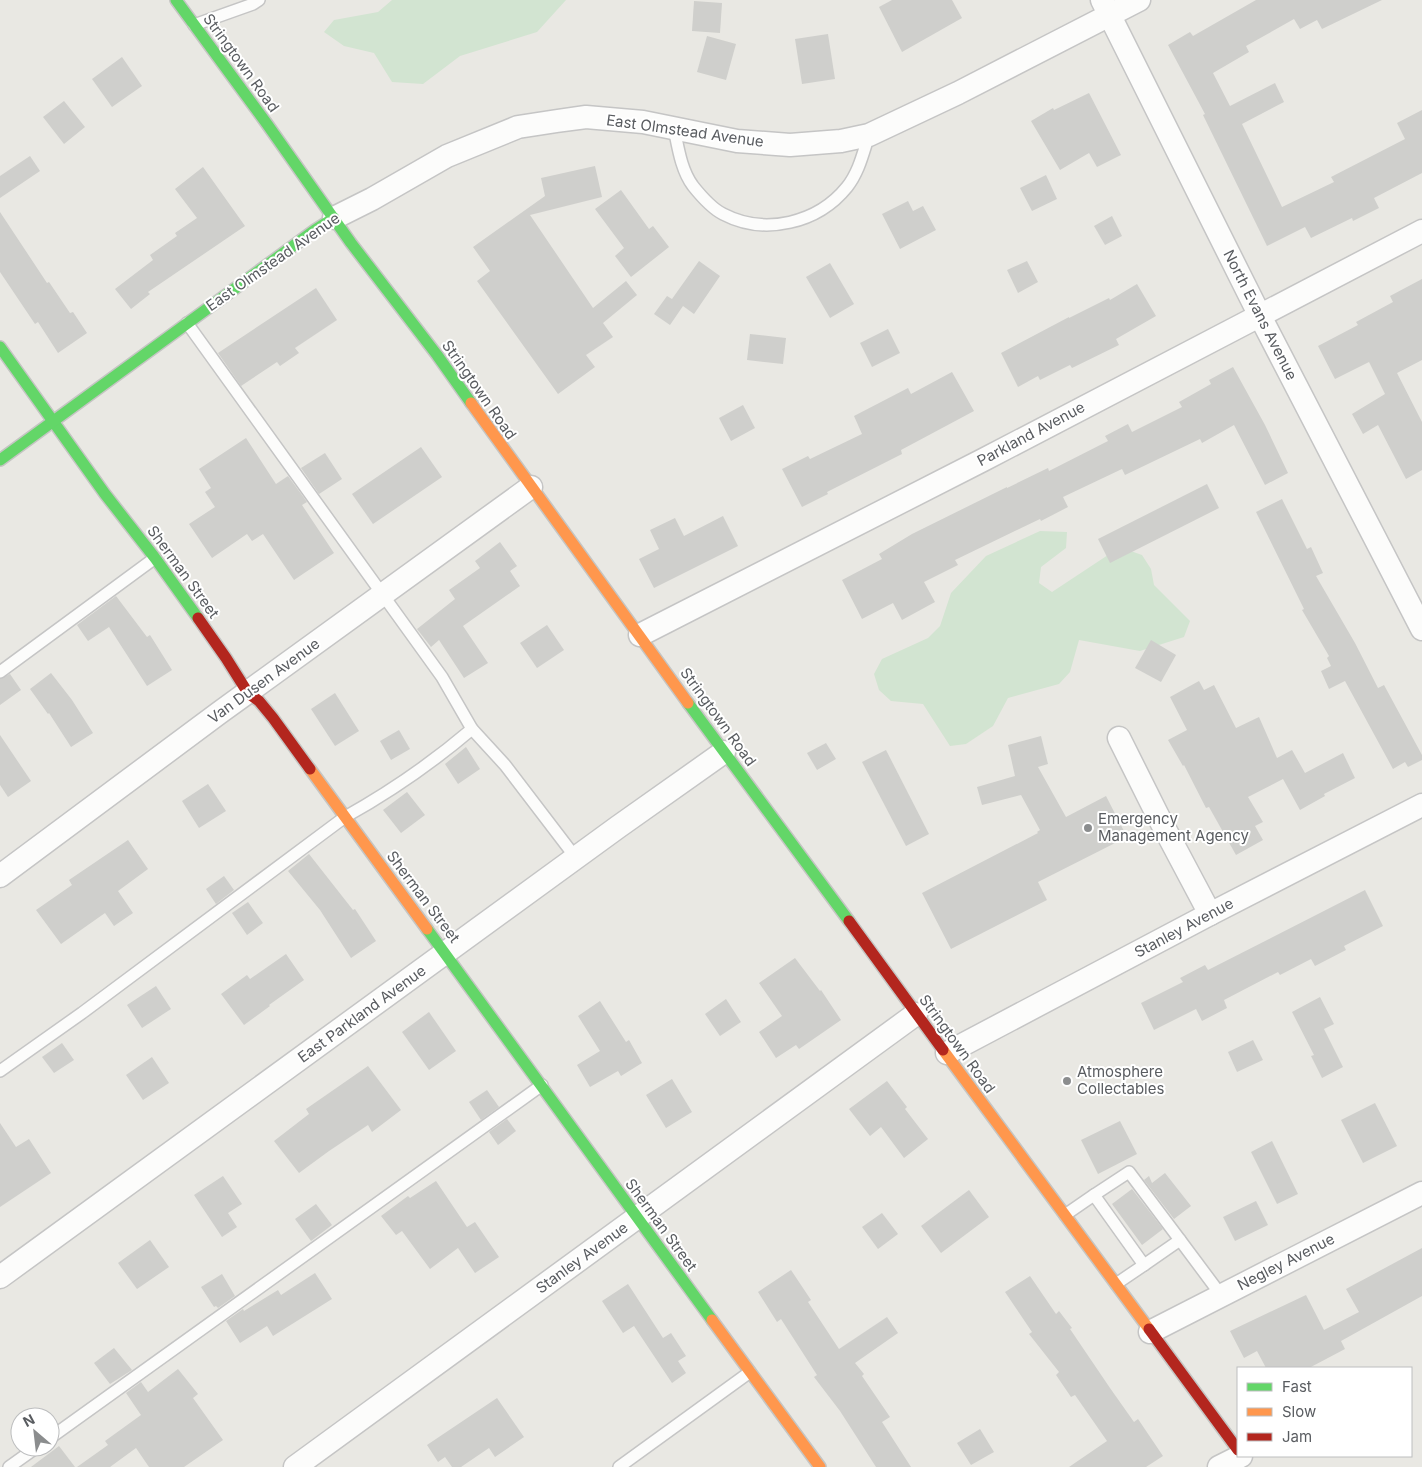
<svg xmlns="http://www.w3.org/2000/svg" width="1422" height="1467" viewBox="0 0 1422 1467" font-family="Inter,sans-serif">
  <rect width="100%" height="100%" fill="#e9e8e3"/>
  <g fill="#d2e4d1">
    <polygon points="392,0 566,0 537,32 460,56 423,84 392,82 374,53 344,46 324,32 334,20 378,12"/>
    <polygon points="1040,531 1067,532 1066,548 1041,567 1039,583 1052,592 1108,555 1125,549 1142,555 1151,569 1154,585 1190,621 1184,637 1140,651 1079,640 1070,672 1059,684 1008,698 993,726 966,744 950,746 923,704 891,701 879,690 874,674 882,659 928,638 940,626 951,593 986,556"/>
  </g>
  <g fill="#cfcfcc">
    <polygon points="892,0 952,0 962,18 902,52 879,7"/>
    <polygon points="1256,0 1382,0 1322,29 1317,20 1300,29 1294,19 1246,46 1249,52 1213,73 1230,106 1275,83 1284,102 1242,124 1282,207 1334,182 1331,177 1405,139 1397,123 1422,110 1422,173 1374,198 1379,208 1353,221 1352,218 1311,238 1305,227 1267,246 1203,115 1205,114 1168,45 1190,32 1193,36"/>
    <polygon points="694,1 722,3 720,33 692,31"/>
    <polygon points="828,34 835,79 802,84 795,39"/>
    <polygon points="707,36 736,44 726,80 697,72"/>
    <polygon points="122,57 142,86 112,107 92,79"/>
    <polygon points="1089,93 1121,155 1097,167 1089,153 1060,170 1031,121 1053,108 1054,110"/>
    <polygon points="64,101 85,127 64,144 43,117"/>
    <polygon points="30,156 40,171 0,198 0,176"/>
    <polygon points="595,166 602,197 530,215 593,308 626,281 637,295 603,323 613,337 586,355 595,367 558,394 477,281 490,271 473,247 545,196 541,178"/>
    <polygon points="203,167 245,226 148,292 150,294 131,309 115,289 153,260 150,255 177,236 175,233 197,218 175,189"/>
    <polygon points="1046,175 1057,199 1032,211 1020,188"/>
    <polygon points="621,190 649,229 653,226 669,247 631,277 615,256 624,248 595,209"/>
    <polygon points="908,201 913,211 923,206 936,230 900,249 882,214"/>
    <polygon points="0,212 47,283 49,282 70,313 73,312 87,333 58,353 38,322 35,324 0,272"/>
    <polygon points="1112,216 1122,236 1105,245 1094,226"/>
    <polygon points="699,261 720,276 694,314 683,306 670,325 654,314 667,296 672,299"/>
    <polygon points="1027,261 1038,282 1018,293 1007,270"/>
    <polygon points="830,263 854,304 830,318 806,277"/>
    <polygon points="1422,279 1422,360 1397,373 1422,422 1422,470 1406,479 1378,425 1363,434 1352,414 1385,394 1369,362 1335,379 1318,346 1358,325 1356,322 1393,302 1390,296"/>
    <polygon points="1137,284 1156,316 1116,339 1119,345 1072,368 1070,365 1040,380 1038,376 1018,387 1001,353 1069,317 1069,318 1109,298 1110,300"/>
    <polygon points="316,288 337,320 295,348 299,353 280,366 277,362 241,386 218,353"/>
    <polygon points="888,329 900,353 872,367 860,343"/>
    <polygon points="750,334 786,338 783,364 747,360"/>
    <polygon points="1233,367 1265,425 1288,473 1265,485 1234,425 1202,443 1200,439 1125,475 1122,469 1063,497 1068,507 1041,521 1040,519 955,560 958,565 924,582 935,602 902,620 893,603 862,619 842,580 882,559 879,554 912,534 1007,487 1007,488 1048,468 1049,471 1108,441 1105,436 1128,424 1132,432 1182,407 1179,402 1211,384 1209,380"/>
    <polygon points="952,372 974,411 901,450 902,454 827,492 828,494 802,507 782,469 808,456 810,459 862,434 854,416 908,388 911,394"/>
    <polygon points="743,405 755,428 731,441 719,418"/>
    <polygon points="246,438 276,484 288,476 307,502 302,505 334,553 294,580 263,534 252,541 247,534 212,558 189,524 215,507 205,492 211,488 199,469"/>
    <polygon points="421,447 442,477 373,524 352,494"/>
    <polygon points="325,453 342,479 319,494 301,468"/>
    <polygon points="1207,484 1219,508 1110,563 1098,539"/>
    <polygon points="1282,499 1307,549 1311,547 1323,573 1316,576 1355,643 1378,688 1384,685 1422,755 1422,760 1408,767 1405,762 1393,769 1345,681 1329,689 1321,671 1331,666 1327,658 1329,656 1302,610 1304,609 1256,512"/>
    <polygon points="723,516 738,546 654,588 639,559 659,549 650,530 675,518 684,536"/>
    <polygon points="500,542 517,566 510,571 520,586 463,626 488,663 464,678 439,640 431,647 417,629 455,599 449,590 480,568 475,561"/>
    <polygon points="116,596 147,637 150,635 172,670 147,686 109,627 88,641 77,625"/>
    <polygon points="547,625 564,650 537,668 520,643"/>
    <polygon points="1151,640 1176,655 1161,682 1135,668"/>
    <polygon points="51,673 72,700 93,733 71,747 49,713 48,714 30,689"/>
    <polygon points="10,674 21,690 0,705 0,679"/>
    <polygon points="1199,681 1204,690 1214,685 1236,728 1259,717 1277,758 1292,750 1305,773 1343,753 1355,778 1324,794 1325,796 1300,810 1283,779 1248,797 1263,822 1255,826 1263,840 1236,855 1209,807 1206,808 1184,765 1183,766 1168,740 1187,730 1170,697"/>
    <polygon points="335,693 359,731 335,746 311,709"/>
    <polygon points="399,730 410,749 391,760 380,741"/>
    <polygon points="0,735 31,781 8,797 0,785"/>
    <polygon points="1041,736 1048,764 1038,767 1066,817 1106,796 1127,837 1038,882 1047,900 951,949 922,893 1038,833 1037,832 1040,830 1021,795 982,805 977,787 1015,776 1008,745"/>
    <polygon points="826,743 836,759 817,770 807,753"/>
    <polygon points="466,747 480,769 458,784 445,764"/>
    <polygon points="886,750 929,834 906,846 862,762"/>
    <polygon points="208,784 226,811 199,828 182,801"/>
    <polygon points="407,792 425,815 401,833 383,810"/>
    <polygon points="128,840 148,869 118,891 133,913 114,926 105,913 61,944 36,910 72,885 69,880"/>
    <polygon points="309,854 353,910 355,909 376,941 351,958 320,910 288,871"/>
    <polygon points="224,876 234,890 216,904 206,889"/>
    <polygon points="1365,890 1383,926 1344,946 1346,950 1315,966 1311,959 1280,975 1278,972 1224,1000 1227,1008 1202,1021 1196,1009 1154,1030 1141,1003 1183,982 1180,978 1205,965 1208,970"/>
    <polygon points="248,902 263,923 247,935 232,913"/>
    <polygon points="286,954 304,980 269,1005 270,1006 244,1025 221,994 247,975 250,979"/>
    <polygon points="795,958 820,991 821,990 841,1020 799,1049 796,1045 776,1058 759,1032 782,1016 759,983"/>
    <polygon points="156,986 171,1009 142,1028 127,1005"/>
    <polygon points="1320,997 1334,1024 1324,1029 1343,1067 1322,1078 1311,1056 1314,1055 1292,1012"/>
    <polygon points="726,999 741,1022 720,1036 705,1014"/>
    <polygon points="600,1001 626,1042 629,1040 642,1063 621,1076 618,1071 590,1087 577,1065 600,1051 578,1016"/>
    <polygon points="429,1012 456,1051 429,1070 402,1032"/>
    <polygon points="1253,1040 1263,1060 1237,1072 1228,1052"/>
    <polygon points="62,1043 74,1060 54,1073 42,1057"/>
    <polygon points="152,1057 169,1083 143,1100 126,1075"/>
    <polygon points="368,1066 401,1110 372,1132 368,1125 329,1151 299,1173 274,1141 309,1114 306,1109"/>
    <polygon points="672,1079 692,1112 666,1128 646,1095"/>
    <polygon points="887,1081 907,1107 905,1109 928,1139 904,1158 881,1127 870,1136 849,1109"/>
    <polygon points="487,1090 499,1107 481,1120 469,1102"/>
    <polygon points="1375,1103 1397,1146 1363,1163 1341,1120"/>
    <polygon points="507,1119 516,1131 498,1145 489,1132"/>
    <polygon points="1120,1121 1137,1154 1098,1174 1081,1140"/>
    <polygon points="0,1123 16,1147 29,1139 51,1173 0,1207"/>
    <polygon points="1272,1141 1298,1194 1277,1204 1251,1152"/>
    <polygon points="1165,1173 1191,1206 1174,1219 1144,1180 1149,1176 1152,1183"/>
    <polygon points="223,1176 242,1204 228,1213 237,1227 222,1237 194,1195"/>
    <polygon points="436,1181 467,1227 475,1222 499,1257 475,1273 458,1248 430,1269 402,1231 396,1235 381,1216 408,1196 410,1198"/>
    <polygon points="1132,1189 1163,1229 1142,1245 1112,1204"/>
    <polygon points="969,1190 989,1217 941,1253 921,1226"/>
    <polygon points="1256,1201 1268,1225 1235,1241 1223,1217"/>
    <polygon points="316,1204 332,1225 311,1241 295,1219"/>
    <polygon points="882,1213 898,1234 878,1249 862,1227"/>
    <polygon points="150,1240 169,1267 137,1289 118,1263"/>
    <polygon points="1422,1248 1422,1296 1341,1341 1345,1349 1309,1368 1266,1368 1257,1351 1244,1358 1230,1331 1306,1295 1324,1330 1359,1312 1346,1289"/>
    <polygon points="791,1270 811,1300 808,1302 839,1349 887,1317 898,1333 855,1363 864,1374 862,1376 890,1417 882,1422 911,1467 876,1467 840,1411 814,1377 817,1375 781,1319 777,1322 758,1292"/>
    <polygon points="315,1273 332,1299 273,1336 267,1326 240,1343 226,1321 243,1309 244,1311 278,1290 281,1295"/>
    <polygon points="222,1274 235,1296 218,1308 216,1306 214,1307 201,1287"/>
    <polygon points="1030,1276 1056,1314 1059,1311 1072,1328 1070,1329 1110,1388 1134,1422 1138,1419 1163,1456 1146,1467 1069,1467 1107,1441 1075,1395 1071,1397 1056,1375 1059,1372 1029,1334 1032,1332 1005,1292"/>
    <polygon points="628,1284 663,1338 671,1333 686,1356 678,1361 686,1373 672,1383 634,1326 623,1333 602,1301"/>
    <polygon points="114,1348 132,1370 110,1384 94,1363"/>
    <polygon points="178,1369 198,1394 193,1398 223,1440 184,1467 149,1467 136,1448 110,1467 77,1467 108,1445 105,1441 141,1415 126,1393 141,1382 148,1392"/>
    <polygon points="497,1398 524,1437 495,1457 489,1448 461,1467 452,1467 445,1457 438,1462 427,1445"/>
    <polygon points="980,1429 994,1452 971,1465 957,1443"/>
    <polygon points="59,1446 75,1467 31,1467"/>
  </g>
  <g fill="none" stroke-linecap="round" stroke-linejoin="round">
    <g stroke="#c5c5c5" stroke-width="14">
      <g id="lane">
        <polyline points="194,25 253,4 259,0"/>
        <path d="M674,128c4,19 7,42 19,58 8,10 18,22 30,28 42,22 95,9 124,-27 12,-15 16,-34 22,-52"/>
        <polyline points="187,323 442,677 472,729 505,765 576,858"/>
        <polyline points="0,672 155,558"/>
        <path d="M0,1071l82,-58 263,-196c45,-25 87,-54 127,-88"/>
        <polyline points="1094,1195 1129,1172 1180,1240"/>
        <polyline points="1065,1215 1094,1195 1144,1265 1116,1284"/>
        <polyline points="1144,1265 1180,1240 1221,1295"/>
        <polyline points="50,1438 542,1085"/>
        <polyline points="9,1467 37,1447"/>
        <polyline points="619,1467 750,1372"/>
      </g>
    </g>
    <g stroke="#c5c5c5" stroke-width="25">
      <g id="street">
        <polyline points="1102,0 1260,316 1422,629"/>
        <polyline points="334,218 372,199 447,156 518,127 557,121 586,117 643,122 737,141 790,145 841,141 869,135 958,93 1139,0"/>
        <polyline points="640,635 983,460 1422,231"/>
        <polyline points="1119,738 1158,816 1210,914"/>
        <polyline points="0,876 219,713 531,487"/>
        <polyline points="947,1053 1210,914 1422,805"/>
        <polyline points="0,1277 618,827 724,752"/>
        <polyline points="1150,1332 1422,1193"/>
        <polyline points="295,1467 916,1014"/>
        <polyline points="1219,1467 1241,1456"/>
      </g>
    </g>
    <g stroke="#c5c5c3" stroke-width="14">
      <g id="fast">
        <polyline points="176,0 267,124 351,243 437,355 471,403"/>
        <polyline points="0,347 105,494 155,558 198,618"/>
        <polyline points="0,460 315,230 334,218"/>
        <polyline points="688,703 849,921"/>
        <polyline points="427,929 712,1320"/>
      </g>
    </g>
    <g stroke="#c5c5c3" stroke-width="14">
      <g id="slow">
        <polyline points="471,403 688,703"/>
        <polyline points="310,769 427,929"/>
        <polyline points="943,1050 1149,1329"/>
        <polyline points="712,1320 820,1467"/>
      </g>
    </g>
    <g stroke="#c5c5c3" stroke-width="14">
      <g id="jam">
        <polyline points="198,618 226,658 248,693 259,701 273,718 310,769"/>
        <polyline points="849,921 943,1050"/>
        <polyline points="1149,1329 1238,1450"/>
      </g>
    </g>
    <use href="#lane" stroke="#fcfcfb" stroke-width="11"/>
    <use href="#street" stroke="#fcfcfb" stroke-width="22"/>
    <use href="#fast" stroke="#63d668" stroke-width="11"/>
    <use href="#slow" stroke="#ff974d" stroke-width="11"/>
    <use href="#jam" stroke="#b3261e" stroke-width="11"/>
  </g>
  <g fill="#8b8d8e" stroke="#fff" stroke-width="2">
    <circle cx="1088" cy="828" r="5"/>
    <circle cx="1067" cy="1081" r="5"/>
  </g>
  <g text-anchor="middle" stroke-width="4" stroke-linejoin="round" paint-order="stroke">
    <g font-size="15" fill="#595c60" stroke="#fff">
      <text transform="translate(241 63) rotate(54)" y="5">Stringtown Road</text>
      <text transform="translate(685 131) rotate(8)" y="5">East Olmstead Avenue</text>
      <text transform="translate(273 262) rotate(-35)" y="5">East Olmstead Avenue</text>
      <text transform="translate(1260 315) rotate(63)" y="5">North Evans Avenue</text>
      <text transform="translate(479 390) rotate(55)" y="5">Stringtown Road</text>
      <text transform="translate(1031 434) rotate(-28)" y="5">Parkland Avenue</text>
      <text transform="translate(183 572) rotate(54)" y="5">Sherman Street</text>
      <text transform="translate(264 681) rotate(-36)" y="5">Van Dusen Avenue</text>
      <text transform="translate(718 717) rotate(54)" y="5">Stringtown Road</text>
      <text transform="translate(423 897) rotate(53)" y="5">Sherman Street</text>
      <text transform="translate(1184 928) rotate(-28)" y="5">Stanley Avenue</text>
      <text transform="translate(362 1014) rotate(-36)" y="5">East Parkland Avenue</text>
      <text transform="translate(957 1044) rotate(54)" y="5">Stringtown Road</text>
      <text transform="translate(661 1225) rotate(54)" y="5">Sherman Street</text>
      <text transform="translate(582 1258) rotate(-36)" y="5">Stanley Avenue</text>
      <text transform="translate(1286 1262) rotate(-27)" y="5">Negley Avenue</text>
    </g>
    <g font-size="15" fill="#595c60" stroke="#fff" text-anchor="start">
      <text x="1098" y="824">Emergency<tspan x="1098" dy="17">Management Agency</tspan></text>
      <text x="1077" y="1077">Atmosphere<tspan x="1077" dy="17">Collectables</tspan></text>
    </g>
  </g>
  <rect x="1237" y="1367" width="175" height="90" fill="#ffffff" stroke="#bdbebf"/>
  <rect x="1247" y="1383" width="25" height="8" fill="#63d668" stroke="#bdbebf"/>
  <text x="1282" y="1392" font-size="15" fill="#595c60">Fast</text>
  <rect x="1247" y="1408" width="25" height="8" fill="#ff974d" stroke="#bdbebf"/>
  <text x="1282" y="1417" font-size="15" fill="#595c60">Slow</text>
  <rect x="1247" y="1433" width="25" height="8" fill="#b3261e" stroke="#bdbebf"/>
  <text x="1282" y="1442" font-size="15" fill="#595c60">Jam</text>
  <g transform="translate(35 1432) rotate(332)"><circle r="24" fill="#ffffff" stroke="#bdbebf"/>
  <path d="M0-4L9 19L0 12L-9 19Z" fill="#8b8d8e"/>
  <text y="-8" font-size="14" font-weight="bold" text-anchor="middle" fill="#595c60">N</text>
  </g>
</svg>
